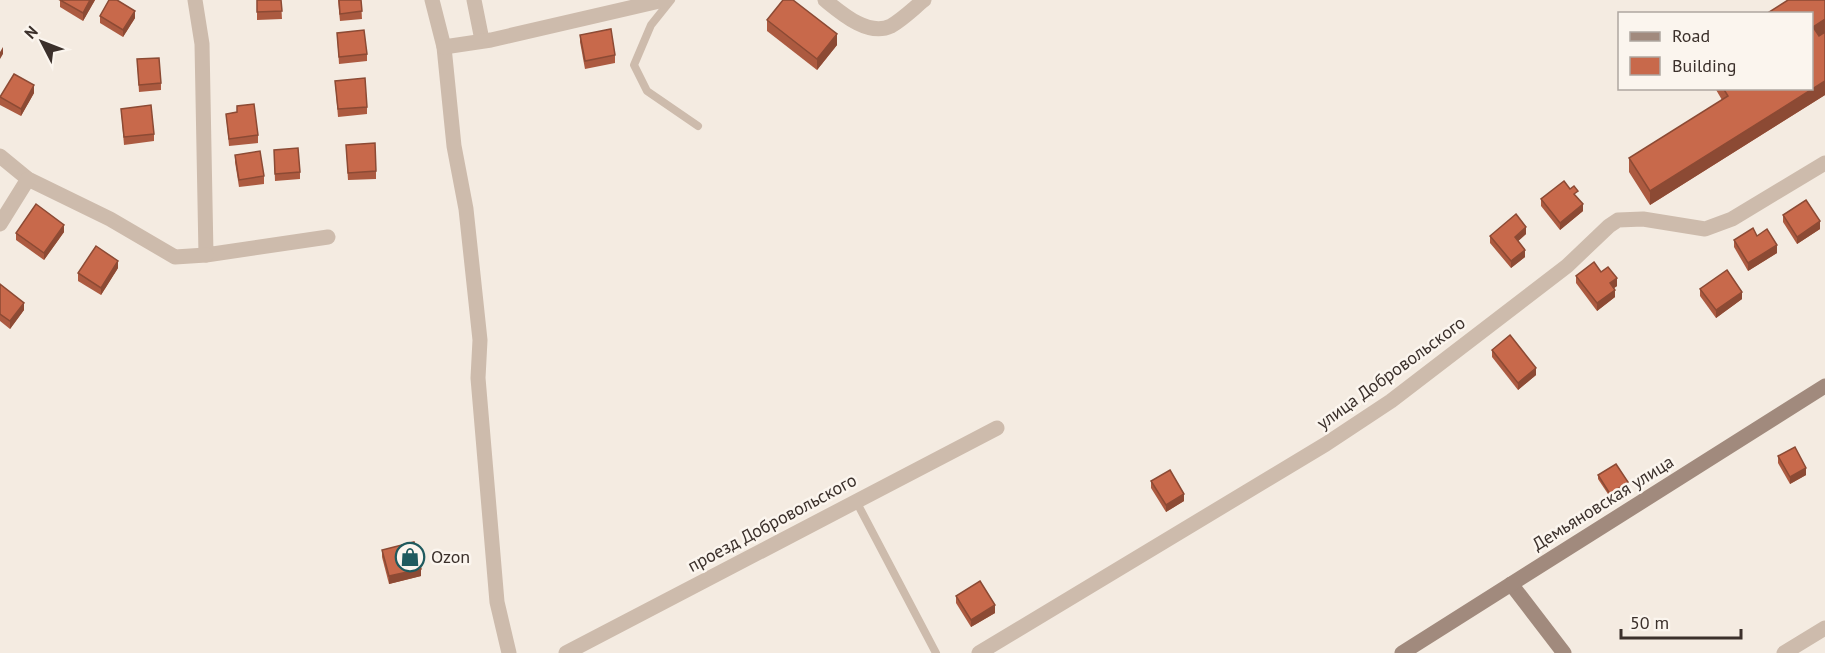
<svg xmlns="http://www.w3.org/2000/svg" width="1825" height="653" viewBox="0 0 1825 653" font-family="'PT Sans',sans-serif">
  <rect width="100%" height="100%" fill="#f4ebe1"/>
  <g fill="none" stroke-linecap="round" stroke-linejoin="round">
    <g stroke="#cdbbac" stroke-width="8">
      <polyline points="671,0 651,25 634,65 647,91 698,126"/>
      <polyline points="856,501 936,653"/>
    </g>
    <g stroke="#cdbbac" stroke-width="15">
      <polyline points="195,0 202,44 206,255 328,237"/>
      <polyline points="432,0 444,47 454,146 466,209 480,340 478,378 497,602 509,653"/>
      <polyline points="474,0 482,40"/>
      <path d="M825,0c16,13 43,37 66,26 12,-7 23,-18 33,-26"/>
      <polyline points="444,47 491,40 664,0"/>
      <polyline points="0,156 28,179 110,219 175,257 206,255"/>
      <polyline points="0,224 28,179"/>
      <polyline points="566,653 997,428"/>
      <polyline points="979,653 1326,444 1391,401 1567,266 1609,226 1618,220 1643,219 1705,229 1732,219 1825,163"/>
      <polyline points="1784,653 1825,628"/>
    </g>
    <g stroke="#a18a7d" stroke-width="15">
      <polyline points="1511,584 1564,653"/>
      <polyline points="1402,653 1825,386"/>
    </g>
  </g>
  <g fill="#ac5a40">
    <polygon points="60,0 95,0 83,21 60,7"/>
    <polygon points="257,0 281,0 282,19 257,20"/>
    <polygon points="338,0 361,0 362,19 340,21"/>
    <polygon points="1825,0 1825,95 1650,205 1629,172 1629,158 1722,100 1715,88 1812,88 1812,14"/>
    <polygon points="100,16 135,18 123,37 100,23"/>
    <polygon points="767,20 837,45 817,70 767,31"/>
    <polygon points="337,33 367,54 367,61 339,64"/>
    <polygon points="580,35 615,55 615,63 585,69 580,42"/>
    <polygon points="137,59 161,83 161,90 139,92"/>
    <polygon points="335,81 367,107 367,114 338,117"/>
    <polygon points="34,93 21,116 0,105 0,97"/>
    <polygon points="237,106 258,135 258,143 229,146 226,114 237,112"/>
    <polygon points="121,109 154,134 154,141 124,145"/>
    <polygon points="346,145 376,171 376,179 348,180"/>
    <polygon points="274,150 300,172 300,179 275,181"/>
    <polygon points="235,155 264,176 264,184 239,187 235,162"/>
    <polygon points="1578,198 1583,211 1560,230 1541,206 1541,199"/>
    <polygon points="1783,215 1820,229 1797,244 1783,222"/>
    <polygon points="64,232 44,260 16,240 16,233"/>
    <polygon points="1526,234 1518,241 1525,257 1511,268 1490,243 1490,236"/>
    <polygon points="1757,236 1777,253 1748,271 1734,247 1734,240"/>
    <polygon points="118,268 101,295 78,281 78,273"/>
    <polygon points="1576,276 1617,286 1614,288 1615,297 1597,311 1576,283"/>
    <polygon points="0,284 24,310 10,329 0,321"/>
    <polygon points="1700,289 1742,299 1716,318 1700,296"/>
    <polygon points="1492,350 1536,375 1518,390 1492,357"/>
    <polygon points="1778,456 1806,475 1790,484 1778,463"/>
    <polygon points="1598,475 1628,486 1610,497 1598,479"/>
    <polygon points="1151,481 1184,501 1166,512 1151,488"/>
    <polygon points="382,550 421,576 389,584 382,557"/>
    <polygon points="956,596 995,613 971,627 956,603"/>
  </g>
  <g fill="#8c4a34">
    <polygon points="90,0 95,0 83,21 83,13"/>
    <polygon points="135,11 135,18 123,37 123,30"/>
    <polygon points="1825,19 1825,33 1813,41 1813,27"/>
    <polygon points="837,34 837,45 817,70 817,59"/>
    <polygon points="3,47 3,54 0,59 0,52"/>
    <polygon points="1825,81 1825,95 1650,205 1650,191"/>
    <polygon points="34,85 34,93 21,116 21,109"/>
    <polygon points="1583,204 1583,211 1560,230 1560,223"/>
    <polygon points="1820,221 1820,229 1797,244 1797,237"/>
    <polygon points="64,225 64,232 44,260 44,253"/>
    <polygon points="1526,227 1526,234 1515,244 1515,237"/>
    <polygon points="1777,245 1777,253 1748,271 1748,263"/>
    <polygon points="1525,250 1525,257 1511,268 1511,261"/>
    <polygon points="118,261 118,268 101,295 101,288"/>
    <polygon points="1617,278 1617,286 1610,291 1610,283"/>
    <polygon points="1615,290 1615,297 1597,311 1597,303"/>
    <polygon points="1742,292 1742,299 1716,318 1716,310"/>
    <polygon points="24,303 24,310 10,329 10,321"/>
    <polygon points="1536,368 1536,375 1518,390 1518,383"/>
    <polygon points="1806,468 1806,475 1790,484 1790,477"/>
    <polygon points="1628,482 1628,486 1610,497 1610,494"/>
    <polygon points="1184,494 1184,501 1166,512 1166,505"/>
    <polygon points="421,569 421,576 389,584 389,576"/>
    <polygon points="995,605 995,613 971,627 971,620"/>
  </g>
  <g fill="#c8694b" stroke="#8c4a34" stroke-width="1.5">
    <polygon points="60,0 90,0 83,13"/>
    <polygon points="109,0 117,0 135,11 123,30 100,16"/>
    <polygon points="257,0 281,0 282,11 257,12"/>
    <polygon points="339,0 361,0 362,11 340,14"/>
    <polygon points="783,0 793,0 837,34 817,59 767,20"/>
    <polygon points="1788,0 1825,0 1825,19 1813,27 1819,36 1825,32 1825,81 1650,191 1629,158 1728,96 1723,88 1812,88 1812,14 1766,14"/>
    <polygon points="611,29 615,55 585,61 580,35"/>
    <polygon points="364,30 367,54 339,57 337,33"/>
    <polygon points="159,58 161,83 139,85 137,59"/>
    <polygon points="14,74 34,85 21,109 0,97"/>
    <polygon points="365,78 367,107 338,109 335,81"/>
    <polygon points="254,104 258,135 229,139 226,114 237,112 237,106"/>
    <polygon points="151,105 154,134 124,137 121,109"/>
    <polygon points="375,143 376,171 348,173 346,145"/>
    <polygon points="298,148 300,172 275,174 274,150"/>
    <polygon points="260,151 264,176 239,180 235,155"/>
    <polygon points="1564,181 1570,189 1574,186 1578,191 1574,194 1583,204 1560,223 1541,199"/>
    <polygon points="1806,200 1820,221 1797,237 1783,215"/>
    <polygon points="36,204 64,225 44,253 16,233"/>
    <polygon points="1516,214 1526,227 1515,237 1525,250 1511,261 1490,236"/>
    <polygon points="1753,228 1757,236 1767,229 1777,245 1748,263 1734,240"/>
    <polygon points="96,246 118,261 101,288 78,273"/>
    <polygon points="1594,262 1601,272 1608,267 1617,278 1610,283 1615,290 1597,303 1576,276"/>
    <polygon points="1727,270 1742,292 1716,310 1700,289"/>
    <polygon points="0,284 24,303 10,321 0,314"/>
    <polygon points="1510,335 1536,368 1518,383 1492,350"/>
    <polygon points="1795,447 1806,468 1790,477 1778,456"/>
    <polygon points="1616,464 1628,482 1610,494 1598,475"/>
    <polygon points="1170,470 1184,494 1166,505 1151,481"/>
    <polygon points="414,542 421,569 389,576 382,550"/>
    <polygon points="980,581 995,605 971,620 956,596"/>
  </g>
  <defs>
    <g id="shop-ring" transform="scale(1.5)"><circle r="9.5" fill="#fbf5ee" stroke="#1f5a5e" stroke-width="1.5"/><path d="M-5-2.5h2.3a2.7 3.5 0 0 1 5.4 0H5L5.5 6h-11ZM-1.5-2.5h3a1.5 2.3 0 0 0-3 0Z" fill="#1f5a5e"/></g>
  </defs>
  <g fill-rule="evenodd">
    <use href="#shop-ring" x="410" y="557"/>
  </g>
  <g text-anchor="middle" stroke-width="5" stroke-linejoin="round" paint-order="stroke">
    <g font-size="18" fill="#3b302b" stroke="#fbf5ee">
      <text transform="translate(1391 373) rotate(-36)" y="6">улица Добровольского</text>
      <text transform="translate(1603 503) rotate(-32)" y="6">Демьяновская улица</text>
      <text transform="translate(772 523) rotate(-28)" y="6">проезд Добровольского</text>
    </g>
    <g font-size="18" fill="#3b302b" stroke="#fbf5ee" text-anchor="start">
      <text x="431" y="563">Ozon</text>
    </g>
  </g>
  <rect x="1618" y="12" width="195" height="78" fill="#fbf5ee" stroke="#aea6a0" stroke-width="1.5"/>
  <rect x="1630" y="32" width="30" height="9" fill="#a18a7d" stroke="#aea6a0" stroke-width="1.5"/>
  <text x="1672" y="42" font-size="18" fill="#3b302b">Road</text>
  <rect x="1630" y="57" width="30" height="18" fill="#c8694b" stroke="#aea6a0" stroke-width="1.5"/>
  <text x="1672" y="72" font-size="18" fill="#3b302b">Building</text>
  <g transform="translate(42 42) rotate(312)" stroke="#fbf5ee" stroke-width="4.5" paint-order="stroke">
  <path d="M0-4.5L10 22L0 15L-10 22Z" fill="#3b302b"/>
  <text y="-9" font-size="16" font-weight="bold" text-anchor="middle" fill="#3b302b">N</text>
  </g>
  <path d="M1621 629v9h120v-9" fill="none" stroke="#3b302b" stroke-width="3"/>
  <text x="1630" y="629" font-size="18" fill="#3b302b" stroke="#fbf5ee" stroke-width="4.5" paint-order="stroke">50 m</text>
</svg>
